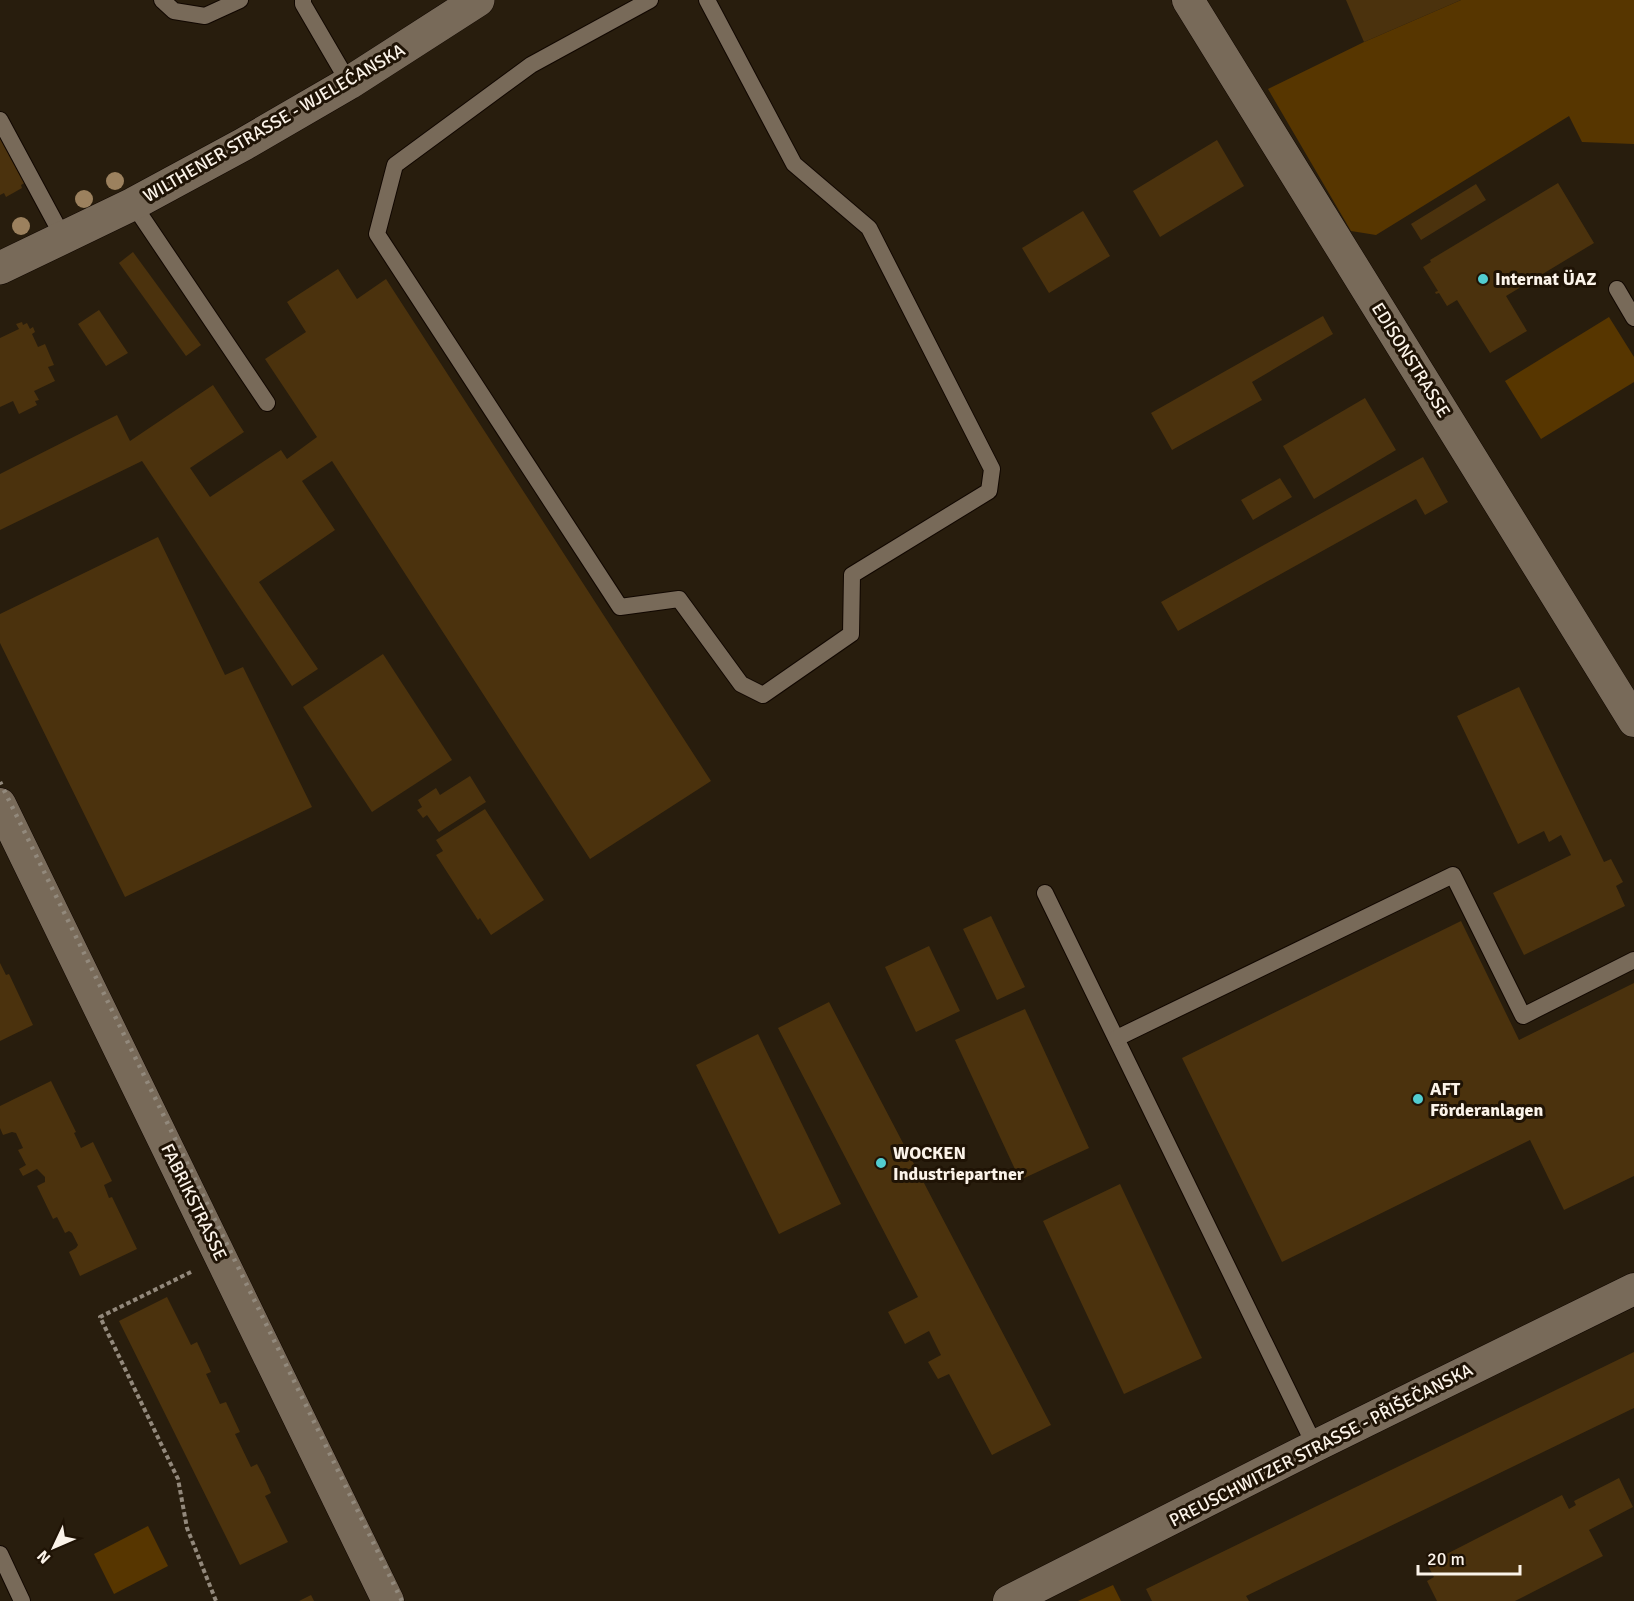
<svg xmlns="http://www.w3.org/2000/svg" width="1634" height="1601" viewBox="0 0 1634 1601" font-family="Signika,sans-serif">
  <rect width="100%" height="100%" fill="#281d0d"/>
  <g fill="#573600">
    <polygon points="1461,0 1634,0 1634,144 1582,142 1569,116 1376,235 1351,231 1268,89 1364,42"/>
    <polygon points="1609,317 1634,357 1634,382 1541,439 1505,381"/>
    <polygon points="148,1526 168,1566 114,1594 94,1554"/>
    <polygon points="1113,1585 1121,1601 1078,1601"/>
  </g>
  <g fill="#4b320d">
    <polygon points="1346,0 1461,0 1364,42"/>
    <polygon points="0,127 26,182 21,185 22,188 6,197 4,193 0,195"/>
    <polygon points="1217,140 1244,186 1160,237 1133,191"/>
    <polygon points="1558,183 1594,243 1506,296 1527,331 1490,353 1457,300 1447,306 1439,293 1436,294 1435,292 1438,291 1423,267 1431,262 1430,260"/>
    <polygon points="1476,184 1486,200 1421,240 1411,224"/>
    <polygon points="1083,211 1110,256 1049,293 1022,248"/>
    <polygon points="133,252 201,345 186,356 119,263"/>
    <polygon points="338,269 357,299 386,279 711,781 590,859 332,461 302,481 335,530 259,582 318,669 292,686 142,461 0,530 0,474 117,415 130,441 213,385 244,432 190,468 210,497 281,450 287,459 317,437 265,359 306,332 287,302"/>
    <polygon points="99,310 128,353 106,366 78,324"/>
    <polygon points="1323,316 1333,334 1252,382 1262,400 1172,450 1151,413"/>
    <polygon points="22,322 23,325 27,323 30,329 33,327 35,332 32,334 38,347 45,344 54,365 48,367 55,381 34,391 39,400 35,401 37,405 19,414 13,401 0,407 0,338 19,329 16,324"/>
    <polygon points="1365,398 1396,450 1314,499 1283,446"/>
    <polygon points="1423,457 1448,502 1425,515 1416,499 1178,631 1161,602"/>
    <polygon points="1280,478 1292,497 1253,520 1241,500"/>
    <polygon points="158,537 225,675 243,667 312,807 125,897 0,643 0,614"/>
    <polygon points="383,654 452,760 372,812 303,707"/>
    <polygon points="1519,687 1604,862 1611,859 1623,882 1616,886 1625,906 1524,955 1493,893 1571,855 1561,835 1549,842 1544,831 1518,844 1457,716"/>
    <polygon points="470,776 486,802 439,832 427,815 423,818 417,810 422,807 418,800 436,788 440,795"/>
    <polygon points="485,809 544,900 491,935 480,918 478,920 436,855 443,851 436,840"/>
    <polygon points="991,916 1025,987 997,1000 963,929"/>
    <polygon points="1461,921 1519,1040 1634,983 1634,1176 1564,1210 1530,1140 1282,1262 1182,1058"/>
    <polygon points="929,946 960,1011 916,1032 885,967"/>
    <polygon points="0,963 6,975 9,974 33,1025 0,1041"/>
    <polygon points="829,1002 1051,1425 992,1455 949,1374 938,1379 928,1362 941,1355 929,1331 905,1344 888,1312 918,1297 778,1028"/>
    <polygon points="1025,1009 1089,1148 1020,1180 955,1040"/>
    <polygon points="758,1034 841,1204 779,1234 696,1065"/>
    <polygon points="51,1081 76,1132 74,1133 81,1148 93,1142 112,1181 104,1185 109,1198 112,1197 137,1249 80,1276 69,1252 76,1248 78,1245 72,1233 69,1231 65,1233 57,1217 53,1219 37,1186 45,1182 45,1177 37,1169 23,1176 19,1169 26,1165 18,1150 23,1148 16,1133 12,1132 3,1135 0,1128 0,1106"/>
    <polygon points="1120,1184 1202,1358 1124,1394 1043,1221"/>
    <polygon points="167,1297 191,1345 197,1342 211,1372 206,1374 220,1404 226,1402 240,1432 235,1434 251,1467 257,1464 264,1477 271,1493 265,1496 288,1542 240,1565 119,1321"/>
    <polygon points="1634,1352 1634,1408 1246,1596 1249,1601 1152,1601 1146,1589"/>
    <polygon points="1619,1478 1633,1507 1589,1530 1603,1556 1515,1601 1437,1601 1427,1581 1434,1577 1427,1564 1562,1495 1569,1509 1576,1505 1574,1501"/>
    <polygon points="311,1595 314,1601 299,1601"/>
  </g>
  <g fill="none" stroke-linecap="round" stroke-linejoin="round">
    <g stroke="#110700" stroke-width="18">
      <g id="lane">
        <polyline points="162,0 174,11 205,16 240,0"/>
        <polyline points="303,0 303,4 349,83"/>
        <polyline points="650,0 531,65 395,165 377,234 620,607 679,599 741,684 763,695 851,634 852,575 989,491 992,469 869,228 794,164 707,0"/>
        <polyline points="0,120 63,237"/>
        <polyline points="133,204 267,403"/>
        <polyline points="1617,289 1634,318"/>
        <polyline points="1045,893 1315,1446"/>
        <polyline points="1117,1038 1453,875 1523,1016 1634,960"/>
        <polyline points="0,1554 22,1601"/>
      </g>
    </g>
    <g stroke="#110700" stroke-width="33">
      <g id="street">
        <polyline points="1188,0 1634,721"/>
        <polyline points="0,804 388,1601"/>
        <polyline points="1009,1601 1315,1446 1634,1289"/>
      </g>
    </g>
    <g stroke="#110700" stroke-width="34">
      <polyline id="secondary" points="0,268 133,204 244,144 349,83 478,0"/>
    </g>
    <polyline stroke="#93897c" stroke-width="4" stroke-dasharray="4.5 3" stroke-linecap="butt" points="191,1272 100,1317 178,1479 187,1528 216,1601"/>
    <use href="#lane" stroke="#786a59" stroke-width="16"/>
    <use href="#street" stroke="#786a59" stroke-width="32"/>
    <use href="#secondary" stroke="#786a59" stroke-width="33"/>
    <polyline stroke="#92897c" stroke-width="4.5" stroke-dasharray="3 6" stroke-linecap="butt" points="0,782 402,1601"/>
  </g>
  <g fill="#9c815e">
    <circle cx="115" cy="181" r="9"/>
    <circle cx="84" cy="199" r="9"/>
    <circle cx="21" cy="226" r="9"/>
  </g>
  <g fill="#52cdd0" stroke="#1f1305" stroke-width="2">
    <circle cx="1483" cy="279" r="6"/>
    <circle cx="1418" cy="1099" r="6"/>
    <circle cx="881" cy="1163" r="6"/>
  </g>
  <g text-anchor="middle" stroke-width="6" stroke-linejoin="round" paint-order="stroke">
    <g font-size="18" fill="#fbf3e9" stroke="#1f1305">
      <text transform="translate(274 123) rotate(-30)" y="6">WILTHENER STRASSE - WJELEĆANSKA</text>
      <text transform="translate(1411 360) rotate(58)" y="6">EDISONSTRASSE</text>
      <text transform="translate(194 1202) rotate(64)" y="6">FABRIKSTRASSE</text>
      <text transform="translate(1321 1445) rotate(-27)" y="6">PREUSCHWITZER STRASSE - PŘIŠEČANSKA</text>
    </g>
    <g font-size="18" font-weight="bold" fill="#fbf3e9" stroke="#1f1305" text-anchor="start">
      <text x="1495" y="285">Internat ÜAZ</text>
      <text x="1430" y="1095">AFT<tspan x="1430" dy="21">Förderanlagen</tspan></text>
      <text x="893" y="1159">WOCKEN<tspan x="893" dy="21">Industriepartner</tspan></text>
    </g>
  </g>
  <g transform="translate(54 1547) rotate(226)" stroke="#1f1305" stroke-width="4.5" paint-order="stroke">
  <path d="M0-4.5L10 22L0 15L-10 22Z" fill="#fbf3e9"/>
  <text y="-9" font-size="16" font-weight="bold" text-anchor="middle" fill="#fbf3e9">N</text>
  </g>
  <path d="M1418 1565v9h102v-9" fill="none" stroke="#fbf3e9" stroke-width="3"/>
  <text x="1427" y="1565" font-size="18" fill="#fbf3e9" stroke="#1f1305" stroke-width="4.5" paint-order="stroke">20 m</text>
</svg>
